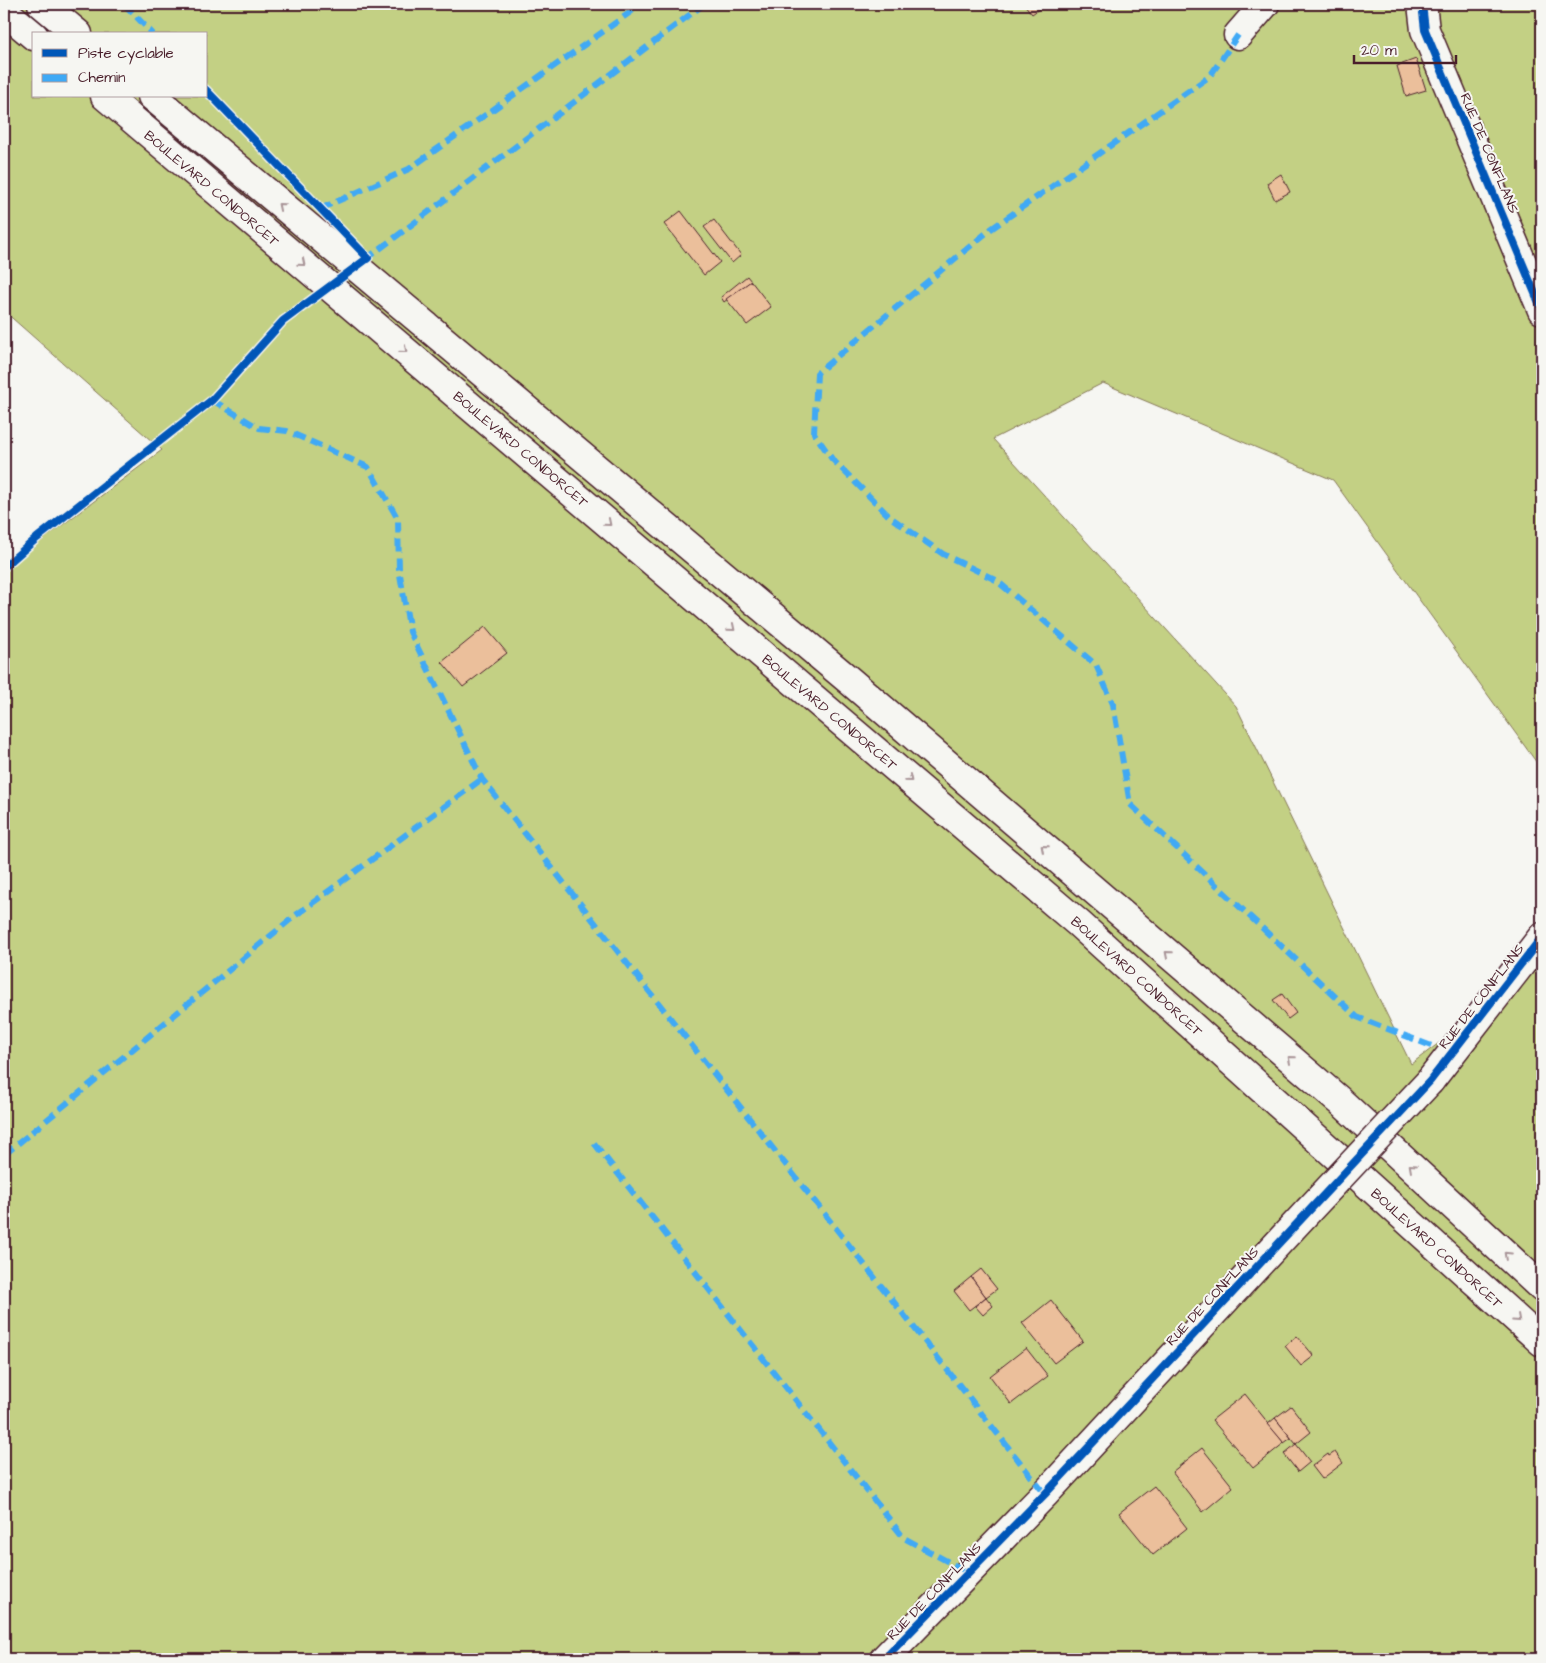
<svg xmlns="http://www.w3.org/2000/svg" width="1546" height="1663" viewBox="0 0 1546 1663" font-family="'Architects Daughter',sans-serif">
  <rect width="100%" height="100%" fill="#f6f6f2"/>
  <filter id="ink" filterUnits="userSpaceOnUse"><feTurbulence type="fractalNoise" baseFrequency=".02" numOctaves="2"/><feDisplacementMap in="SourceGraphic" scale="10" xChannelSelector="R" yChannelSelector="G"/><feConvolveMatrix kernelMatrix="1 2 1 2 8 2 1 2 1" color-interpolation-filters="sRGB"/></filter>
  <g filter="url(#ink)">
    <path fill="#c3d084" stroke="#867858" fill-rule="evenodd" d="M4,4h1538v766l-209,-290 -230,-97 -110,56 243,267 175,358 131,-98v693h-1538v-1090l158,-119 -158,-139zM34,34h172v62h-172z"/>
    <g fill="#ebbf9b" stroke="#4a1f2b">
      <polygon points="1024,4 1046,4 1032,14"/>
      <polygon points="1416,59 1426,90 1406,96 1397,66"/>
      <polygon points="1281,174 1290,192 1275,200 1267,183"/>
      <polygon points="681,211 720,262 704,275 664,224"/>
      <polygon points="714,220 741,255 732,263 704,227"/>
      <polygon points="747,276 751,281 724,302 721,297"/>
      <polygon points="751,281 771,307 747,325 726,299"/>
      <polygon points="485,627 507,653 463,687 442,662"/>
      <polygon points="1282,994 1296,1013 1288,1019 1273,1000"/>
      <polygon points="981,1269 997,1289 986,1297 971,1277"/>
      <polygon points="971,1277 986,1297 969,1310 954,1291"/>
      <polygon points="986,1297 993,1306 983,1315 975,1306"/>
      <polygon points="1051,1300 1083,1341 1054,1363 1022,1323"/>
      <polygon points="1297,1336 1314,1356 1301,1366 1285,1346"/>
      <polygon points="1026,1348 1048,1376 1011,1404 990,1376"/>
      <polygon points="1245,1394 1284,1443 1253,1468 1212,1420"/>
      <polygon points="1291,1406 1311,1432 1296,1444 1275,1418"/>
      <polygon points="1275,1418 1291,1438 1284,1443 1268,1424"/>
      <polygon points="1296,1444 1310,1462 1298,1472 1284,1454"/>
      <polygon points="1202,1448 1233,1487 1203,1512 1172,1472"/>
      <polygon points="1335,1452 1343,1463 1322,1479 1312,1466 1328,1454 1329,1456"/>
      <polygon points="1154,1486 1187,1528 1153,1555 1119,1513"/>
    </g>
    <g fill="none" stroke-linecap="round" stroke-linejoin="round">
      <g stroke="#4a1f2b" stroke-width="31">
        <g id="street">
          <polyline points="1422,4 1425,30 1542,310"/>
          <polyline points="1238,35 1265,4"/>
          <polyline points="1430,1081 1542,937"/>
          <polyline points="884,1659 1045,1494 1308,1211"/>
        </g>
      </g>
      <g stroke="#4a1f2b" stroke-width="31">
        <g id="secondary">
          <polyline points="42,4 78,34"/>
          <polyline points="4,11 34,36"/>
          <polyline points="105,96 1078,923 1542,1342"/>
          <polyline points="152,96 850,681 1340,1101 1542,1288"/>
        </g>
      </g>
      <use href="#street" stroke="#f6f6f2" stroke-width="28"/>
      <use href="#secondary" stroke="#f6f6f2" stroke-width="28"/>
      <g stroke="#4a1f2b" stroke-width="31" stroke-linecap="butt">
        <polyline id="street-bridge" points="1308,1211 1430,1081"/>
      </g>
      <use href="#street-bridge" stroke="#f6f6f2" stroke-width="28"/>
      <g stroke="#3fa9f5" stroke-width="6" stroke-dasharray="12 6" stroke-linecap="butt">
        <polyline points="124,4 153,34"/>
        <polyline points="1238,35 1210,76 991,229 817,373 814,433 832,459 890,517 943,554 996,580 1096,665 1113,704 1130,804 1357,1017 1434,1047"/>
        <polyline points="320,209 409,169 642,4"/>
        <polyline points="365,260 704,4"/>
        <polyline points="212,400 259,428 287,431 368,467 398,519 399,569 410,632 482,779 1045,1494"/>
        <polyline points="594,1143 904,1538 969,1573"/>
        <polyline points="4,1155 296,915 482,779"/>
      </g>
      <g stroke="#f6f6f2" stroke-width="11">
        <g id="cycleway">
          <polyline points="1422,4 1425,30 1542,310"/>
          <polyline points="4,567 37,538 212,400 283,321 368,258 206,90"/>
          <polyline points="884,1659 1045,1494 1430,1081 1542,937"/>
        </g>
      </g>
      <use href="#cycleway" stroke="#0057b8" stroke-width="8"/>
    </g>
    <defs><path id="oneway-chevron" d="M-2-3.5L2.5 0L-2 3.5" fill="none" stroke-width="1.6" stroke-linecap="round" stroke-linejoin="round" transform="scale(1.25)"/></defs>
    <g stroke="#a99598">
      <use href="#oneway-chevron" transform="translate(281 206) rotate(-140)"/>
      <use href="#oneway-chevron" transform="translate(302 263) rotate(40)"/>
      <use href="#oneway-chevron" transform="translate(404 350) rotate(40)"/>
      <use href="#oneway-chevron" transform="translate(608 523) rotate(40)"/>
      <use href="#oneway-chevron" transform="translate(732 628) rotate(40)"/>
      <use href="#oneway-chevron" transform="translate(909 779) rotate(40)"/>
      <use href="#oneway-chevron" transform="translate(1044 848) rotate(-139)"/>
      <use href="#oneway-chevron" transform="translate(1168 954) rotate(-139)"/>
      <use href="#oneway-chevron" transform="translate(1291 1059) rotate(-139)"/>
      <use href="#oneway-chevron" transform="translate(1412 1167) rotate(-138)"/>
      <use href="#oneway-chevron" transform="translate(1507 1255) rotate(-137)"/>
      <use href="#oneway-chevron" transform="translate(1517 1319) rotate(42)"/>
    </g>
  </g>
  <g text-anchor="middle" stroke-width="4" stroke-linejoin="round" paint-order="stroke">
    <g font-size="14" fill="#4a1f2b" stroke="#f6f6f2">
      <text transform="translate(1490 153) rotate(67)" y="5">RUE DE CONFLANS</text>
      <text transform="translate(212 188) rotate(40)" y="5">BOULEVARD CONDORCET</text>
      <text transform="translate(521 449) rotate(40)" y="5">BOULEVARD CONDORCET</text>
      <text transform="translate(830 712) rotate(40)" y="5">BOULEVARD CONDORCET</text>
      <text transform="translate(1137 976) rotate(42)" y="5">BOULEVARD CONDORCET</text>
      <text transform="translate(1481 996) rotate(-52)" y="5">RUE DE CONFLANS</text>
      <text transform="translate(1437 1248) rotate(42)" y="5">BOULEVARD CONDORCET</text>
      <text transform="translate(1212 1296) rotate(-47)" y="5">RUE DE CONFLANS</text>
      <text transform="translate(934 1591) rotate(-46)" y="5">RUE DE CONFLANS</text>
    </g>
  </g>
  <rect width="1546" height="1663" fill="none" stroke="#f6f6f2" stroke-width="20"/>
  <rect x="10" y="10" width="1526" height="1643" fill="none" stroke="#4a1f2b" stroke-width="2" filter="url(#ink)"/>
  <rect x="32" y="32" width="175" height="65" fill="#f6f6f2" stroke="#b1a0a2"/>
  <rect x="42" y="49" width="25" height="8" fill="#0057b8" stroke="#b1a0a2"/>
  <text x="78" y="58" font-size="15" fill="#4a1f2b">Piste cyclable</text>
  <rect x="42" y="74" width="25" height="8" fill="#3fa9f5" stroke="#b1a0a2"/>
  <text x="78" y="82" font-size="15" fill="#4a1f2b">Chemin</text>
  <path d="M1354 55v8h102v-8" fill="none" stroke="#4a1f2b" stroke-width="2.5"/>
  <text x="1361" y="55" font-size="15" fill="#4a1f2b" stroke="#f6f6f2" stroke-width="4" paint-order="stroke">20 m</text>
</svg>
